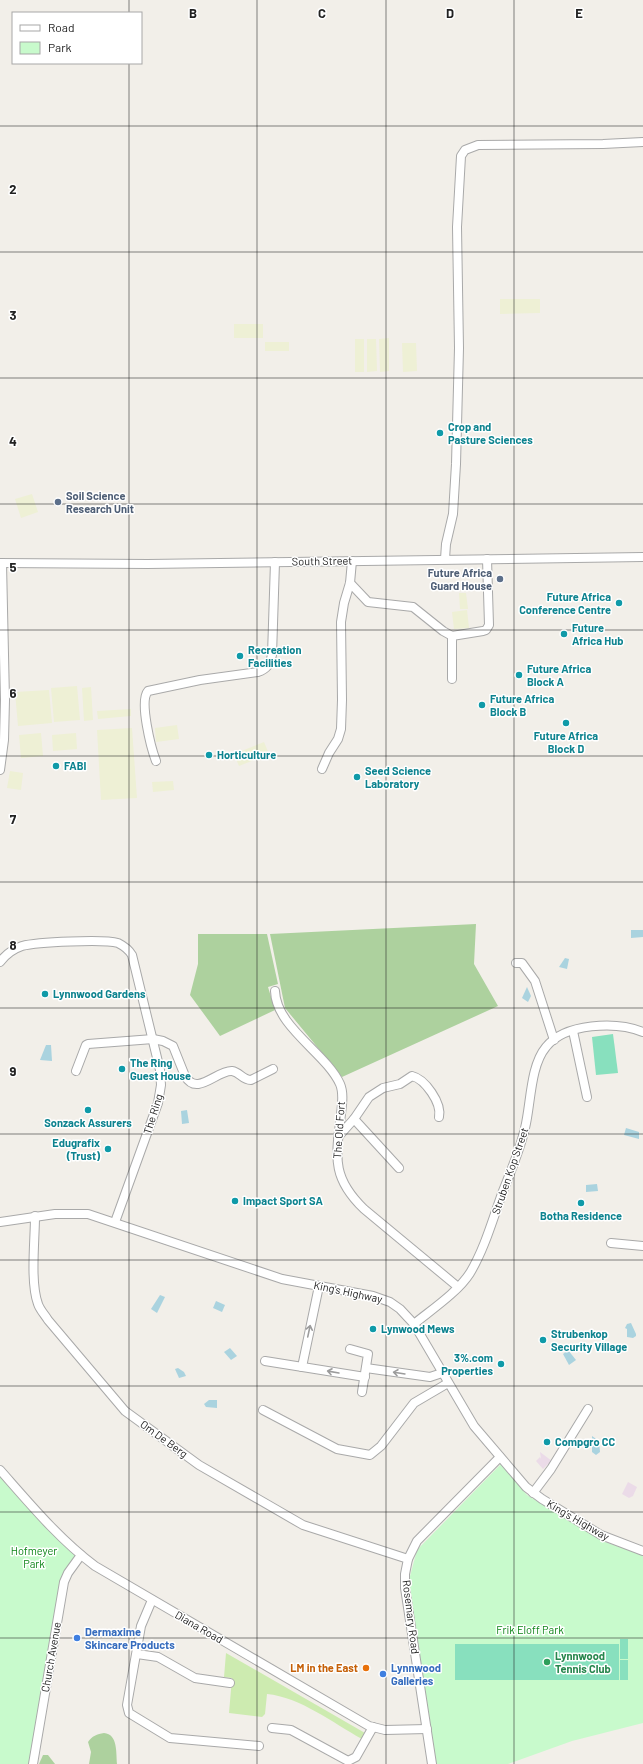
<svg xmlns="http://www.w3.org/2000/svg" width="643" height="1764" viewBox="0 0 643 1764" font-family="Barlow,sans-serif">
  <rect width="100%" height="100%" fill="#f2efe9"/>
  <g fill="#ebdbe8">
    <polygon points="540,1452 552,1461 551,1465 548,1464 543,1469 536,1461 540,1457 541,1459"/>
    <polygon points="628,1482 637,1487 633,1496 629,1498 622,1494"/>
  </g>
  <g fill="#eef0d5">
    <polygon points="500,299 540,299 540,313 500,314"/>
    <rect x="234" y="324" width="29" height="14"/>
    <polygon points="389,338 389,371 380,372 379,339"/>
    <rect x="355" y="339" width="9" height="33"/>
    <polygon points="367,339 376,339 377,371 367,372"/>
    <rect x="265" y="342" width="24" height="9"/>
    <polygon points="402,343 416,343 417,371 403,372"/>
    <polygon points="32,494 38,512 21,518 15,499"/>
    <polygon points="459,593 466,593 468,609 460,609"/>
    <polygon points="467,610 469,628 454,629 452,612"/>
    <polygon points="77,686 80,720 54,722 51,688"/>
    <polygon points="91,687 93,720 84,721 82,688"/>
    <polygon points="49,690 52,723 18,726 15,692"/>
    <polygon points="131,709 131,716 98,719 97,711"/>
    <polygon points="177,725 179,739 156,742 155,728"/>
    <polygon points="132,728 137,798 101,800 97,730"/>
    <polygon points="41,733 43,756 21,758 19,735"/>
    <polygon points="76,733 77,749 53,751 52,735"/>
    <polygon points="264,742 269,754 239,766 234,754"/>
    <polygon points="10,771 23,773 21,790 7,788"/>
    <polygon points="173,781 174,790 153,792 152,782"/>
  </g>
  <path fill="#cdebb0" d="M226,1653l139,80 -3,6c-29,-16 -62,-42 -95,-45l-2,20 -3,3 -33,-4 3,-35 -8,-1z"/>
  <g fill="#add19e">
    <polygon points="476,924 474,964 498,1006 342,1077 285,1008 270,934"/>
    <polygon points="198,934 267,934 278,984 268,987 275,1010 220,1036 190,995 198,964"/>
    <path d="M104,1733c14,1 12,20 13,31h-28l2,-12 -3,-10c4,-6 9,-8 16,-9z"/>
    <polygon points="43,1755 48,1755 55,1764 39,1764"/>
  </g>
  <g fill="#c8facc">
    <polygon points="501,1464 527,1495 602,1541 643,1555 643,1723 572,1741 508,1764 436,1764 409,1580 417,1550"/>
    <polygon points="0,1469 81,1555 61,1578 29,1764 0,1764"/>
  </g>
  <g fill="#88e0be">
    <polygon points="613,1034 618,1073 596,1075 592,1037"/>
    <rect x="620" y="1639" width="8" height="20"/>
    <rect x="455" y="1644" width="164" height="36"/>
    <rect x="620" y="1660" width="8" height="20"/>
  </g>
  <g fill="#aad3df">
    <polygon points="631,930 643,930 643,937 631,938"/>
    <polygon points="565,958 569,959 567,969 559,967"/>
    <polygon points="527,987 531,996 528,1002 522,998"/>
    <polygon points="46,1045 51,1045 52,1061 40,1060"/>
    <polygon points="187,1110 189,1123 182,1124 181,1111"/>
    <polygon points="626,1128 639,1132 639,1139 624,1135"/>
    <polygon points="597,1184 598,1191 586,1192 586,1185"/>
    <polygon points="160,1295 165,1297 157,1313 151,1309"/>
    <polygon points="216,1301 225,1305 222,1312 213,1308"/>
    <polygon points="631,1323 636,1334 636,1336 633,1338 627,1337 627,1329 625,1328 627,1324"/>
    <polygon points="230,1348 237,1356 231,1360 224,1352"/>
    <polygon points="568,1350 576,1360 569,1365 563,1354"/>
    <polygon points="178,1368 184,1372 186,1376 179,1378 175,1369"/>
    <polygon points="209,1400 217,1400 217,1408 206,1407 204,1404"/>
    <polygon points="592,1436 599,1441 600,1452 596,1455 592,1452"/>
  </g>
  <g fill="none" stroke-linecap="round" stroke-linejoin="round">
    <g stroke="#a9a9a9" stroke-width="10">
      <g id="minor">
        <polyline points="445,559 446,544 453,514 456,464 459,348 457,227 461,156 465,150 478,145 603,144 643,142"/>
        <polyline points="0,563 148,564 643,557"/>
        <polyline points="350,583 368,602 413,607 443,631 452,636"/>
        <polyline points="452,679 452,636 483,631 486,630 489,625 487,559"/>
        <path d="M156,761c-5,-13 -17,-60 -8,-70l52,-11 58,-8c9,-3 12,-8 14,-17l3,-93"/>
        <polyline points="322,769 329,753 338,739 341,729 342,700 341,622 344,603 350,583 352,561"/>
        <polyline points="0,770 4,740 5,700 2,563"/>
        <path d="M0,962c6,-8 13,-13 22,-16 15,-4 82,-7 96,-3 6,3 11,7 14,12l28,115 1,15 -3,18 -43,119"/>
        <polyline points="516,963 522,963 535,981 554,1040"/>
        <path d="M275,991c1,36 51,62 65,93 4,9 2,21 1,30 -5,43 -10,63 23,95l94,78"/>
        <polyline points="573,1031 587,1097"/>
        <path d="M76,1071l10,-26 2,-1 65,-5 10,2 10,5 12,30c12,21 32,-6 47,-5 8,1 10,9 19,9l22,-11"/>
        <polyline points="354,1119 399,1168"/>
        <path d="M338,1137l16,-18 15,-22 14,-9 17,-4 12,-8c13,3 30,27 27,41"/>
        <path d="M35,1216c0,25 -5,66 3,88 2,6 7,11 10,16l77,91 74,54 104,60 105,34"/>
        <polyline points="0,1222 55,1214 88,1214 282,1279 373,1296 390,1302 400,1309 414,1324 474,1426 526,1487 542,1499 601,1535 643,1551"/>
        <polyline points="611,1243 643,1246"/>
        <path d="M414,1324c17,-14 44,-32 56,-51 15,-25 23,-55 33,-82 8,-20 17,-41 22,-63 6,-24 5,-62 21,-81 19,-24 70,-26 97,-15"/>
        <polyline points="350,1349 368,1354 362,1392"/>
        <polyline points="265,1361 365,1377"/>
        <polyline points="302,1367 319,1286"/>
        <polyline points="366,1368 430,1377 442,1373"/>
        <polyline points="263,1410 337,1449 370,1455 381,1446 414,1403 448,1383"/>
        <path d="M0,1470c30,34 59,69 95,96l274,160 16,4 42,-1"/>
        <polyline points="533,1493 551,1469 588,1409"/>
        <polyline points="152,1600 141,1626 127,1705 129,1713 170,1738 259,1746"/>
        <polyline points="137,1654 158,1657 195,1678 230,1683"/>
        <polyline points="272,1728 291,1730 348,1761 356,1757 373,1727"/>
        <polyline points="33,1764 64,1582 68,1573 81,1555"/>
        <polyline points="432,1764 405,1588 405,1574 408,1559 417,1541 500,1457"/>
      </g>
    </g>
    <use href="#minor" stroke="#fff" stroke-width="8"/>
  </g>
  <defs><path id="oneway-shaft" d="M-6 0H5M1.5-3L5.5 0L1.5 3" fill="none" stroke-width="1.6" stroke-linecap="round" stroke-linejoin="round"/></defs>
  <g stroke="#9c9c9c">
    <use href="#oneway-shaft" transform="translate(309 1331) rotate(-78)"/>
    <use href="#oneway-shaft" transform="translate(333 1372) rotate(-170)"/>
    <use href="#oneway-shaft" transform="translate(399 1373) rotate(-171)"/>
  </g>
  <path fill="none" stroke="#222" stroke-width="1" stroke-opacity="0.55" d="M129,0v13M257,0v1764M386,0v1764M514,0v1764M129,63v1701M0,126h643M0,252h643M0,378h643M0,504h643M0,630h643M0,756h643M0,882h643M0,1008h643M0,1134h643M0,1260h643M0,1386h643M0,1512h643M0,1638h643"/>
  <g fill="#0f9aa8" stroke="#fff" stroke-width="1.5">
    <circle cx="440" cy="433" r="4"/>
    <circle cx="619" cy="603" r="4"/>
    <circle cx="564" cy="634" r="4"/>
    <circle cx="240" cy="656" r="4"/>
    <circle cx="519" cy="675" r="4"/>
    <circle cx="482" cy="705" r="4"/>
    <circle cx="566" cy="723" r="4"/>
    <circle cx="209" cy="755" r="4"/>
    <circle cx="56" cy="766" r="4"/>
    <circle cx="357" cy="777" r="4"/>
    <circle cx="45" cy="994" r="4"/>
    <circle cx="122" cy="1069" r="4"/>
    <circle cx="88" cy="1110" r="4"/>
    <circle cx="108" cy="1149" r="4"/>
    <circle cx="235" cy="1201" r="4"/>
    <circle cx="581" cy="1203" r="4"/>
    <circle cx="373" cy="1329" r="4"/>
    <circle cx="543" cy="1340" r="4"/>
    <circle cx="501" cy="1364" r="4"/>
    <circle cx="547" cy="1442" r="4"/>
  </g>
  <g fill="#5c6f8a" stroke="#fff" stroke-width="1.5">
    <circle cx="58" cy="502" r="4"/>
    <circle cx="500" cy="579" r="4"/>
  </g>
  <g fill="#3f7fe0" stroke="#fff" stroke-width="1.5">
    <circle cx="77" cy="1638" r="4"/>
    <circle cx="383" cy="1674" r="4"/>
  </g>
  <circle fill="#2e9e5b" stroke="#fff" stroke-width="1.5" cx="547" cy="1662" r="4"/>
  <circle fill="#e8710a" stroke="#fff" stroke-width="1.5" cx="366" cy="1668" r="4"/>
  <g text-anchor="middle" stroke-width="3" stroke-linejoin="round" paint-order="stroke">
    <g font-size="11" font-weight="bold" fill="#0d838f" stroke="#fff" text-anchor="start">
      <text x="448" y="431">Crop and<tspan x="448" dy="13">Pasture Sciences</tspan></text>
      <text x="611" y="601" text-anchor="end">Future Africa<tspan x="611" dy="13">Conference Centre</tspan></text>
      <text x="572" y="632">Future<tspan x="572" dy="13">Africa Hub</tspan></text>
      <text x="248" y="654">Recreation<tspan x="248" dy="13">Facilities</tspan></text>
      <text x="527" y="673">Future Africa<tspan x="527" dy="13">Block A</tspan></text>
      <text x="490" y="703">Future Africa<tspan x="490" dy="13">Block B</tspan></text>
      <text x="566" y="740" text-anchor="middle">Future Africa<tspan x="566" dy="13">Block D</tspan></text>
      <text x="217" y="759">Horticulture</text>
      <text x="64" y="770">FABI</text>
      <text x="365" y="775">Seed Science<tspan x="365" dy="13">Laboratory</tspan></text>
      <text x="53" y="998">Lynnwood Gardens</text>
      <text x="130" y="1067">The Ring<tspan x="130" dy="13">Guest House</tspan></text>
      <text x="88" y="1127" text-anchor="middle">Sonzack Assurers</text>
      <text x="100" y="1147" text-anchor="end">Edugrafix<tspan x="100" dy="13">(Trust)</tspan></text>
      <text x="243" y="1205">Impact Sport SA</text>
      <text x="581" y="1220" text-anchor="middle">Botha Residence</text>
      <text x="381" y="1333">Lynwood Mews</text>
      <text x="551" y="1338">Strubenkop<tspan x="551" dy="13">Security Village</tspan></text>
      <text x="493" y="1362" text-anchor="end">3%.com<tspan x="493" dy="13">Properties</tspan></text>
      <text x="555" y="1446">Compgro CC</text>
    </g>
    <g font-size="11" font-weight="bold" fill="#4e5e75" stroke="#fff" text-anchor="start">
      <text x="66" y="500">Soil Science<tspan x="66" dy="13">Research Unit</tspan></text>
      <text x="492" y="577" text-anchor="end">Future Africa<tspan x="492" dy="13">Guard House</tspan></text>
    </g>
    <g font-size="11" fill="#222" stroke="#fff">
      <text transform="translate(322 561) rotate(-1)" y="4">South Street</text>
      <text transform="translate(153 1114) rotate(-73)" y="4">The Ring</text>
      <text transform="translate(339 1130) rotate(-86)" y="4">The Old Fort</text>
      <text transform="translate(510 1171) rotate(-71)" y="4">Struben Kop Street</text>
      <text transform="translate(348 1292) rotate(12)" y="4">King's Highway</text>
      <text transform="translate(164 1439) rotate(36)" y="4">Om De Berg</text>
      <text transform="translate(578 1520) rotate(30)" y="4">King's Highway</text>
      <text transform="translate(411 1617) rotate(83)" y="4">Rosemary Road</text>
      <text transform="translate(199 1627) rotate(30)" y="4">Diana Road</text>
      <text transform="translate(51 1657) rotate(-80)" y="4">Church Avenue</text>
    </g>
    <g font-size="11" fill="#0c8416" stroke="#fff">
      <text x="34" y="1555">Hofmeyer<tspan x="34" dy="13">Park</tspan></text>
      <text x="530" y="1634">Frik Eloff Park</text>
    </g>
    <g font-size="11" font-weight="bold" fill="#366cbe" stroke="#fff" text-anchor="start">
      <text x="85" y="1636">Dermaxime<tspan x="85" dy="13">Skincare Products</tspan></text>
      <text x="391" y="1672">Lynnwood<tspan x="391" dy="13">Galleries</tspan></text>
    </g>
    <g font-size="11" font-weight="bold" fill="#27864d" stroke="#fff" text-anchor="start">
      <text x="555" y="1660">Lynnwood<tspan x="555" dy="13">Tennis Club</tspan></text>
    </g>
    <g font-size="11" font-weight="bold" fill="#c56008" stroke="#fff" text-anchor="end">
      <text x="358" y="1672">LM in the East</text>
    </g>
  </g>
  <g font-size="13" text-anchor="middle" font-weight="bold" fill="#222" stroke="#fff" stroke-width="3" stroke-linejoin="round" paint-order="stroke">
    <text x="193" y="18">B</text>
    <text x="322" y="18">C</text>
    <text x="450" y="18">D</text>
    <text x="579" y="18">E</text>
    <text x="13" y="194">2</text>
    <text x="13" y="320">3</text>
    <text x="13" y="446">4</text>
    <text x="13" y="572">5</text>
    <text x="13" y="698">6</text>
    <text x="13" y="824">7</text>
    <text x="13" y="950">8</text>
    <text x="13" y="1076">9</text>
  </g>
  <rect x="12" y="12" width="130" height="52" fill="#ffffff" stroke="#a7a7a7"/>
  <rect x="20" y="25" width="20" height="6" fill="#ffffff" stroke="#a7a7a7"/>
  <text x="48" y="32" font-size="12" fill="#222222">Road</text>
  <rect x="20" y="42" width="20" height="12" fill="#c8facc" stroke="#a7a7a7"/>
  <text x="48" y="52" font-size="12" fill="#222222">Park</text>
</svg>
